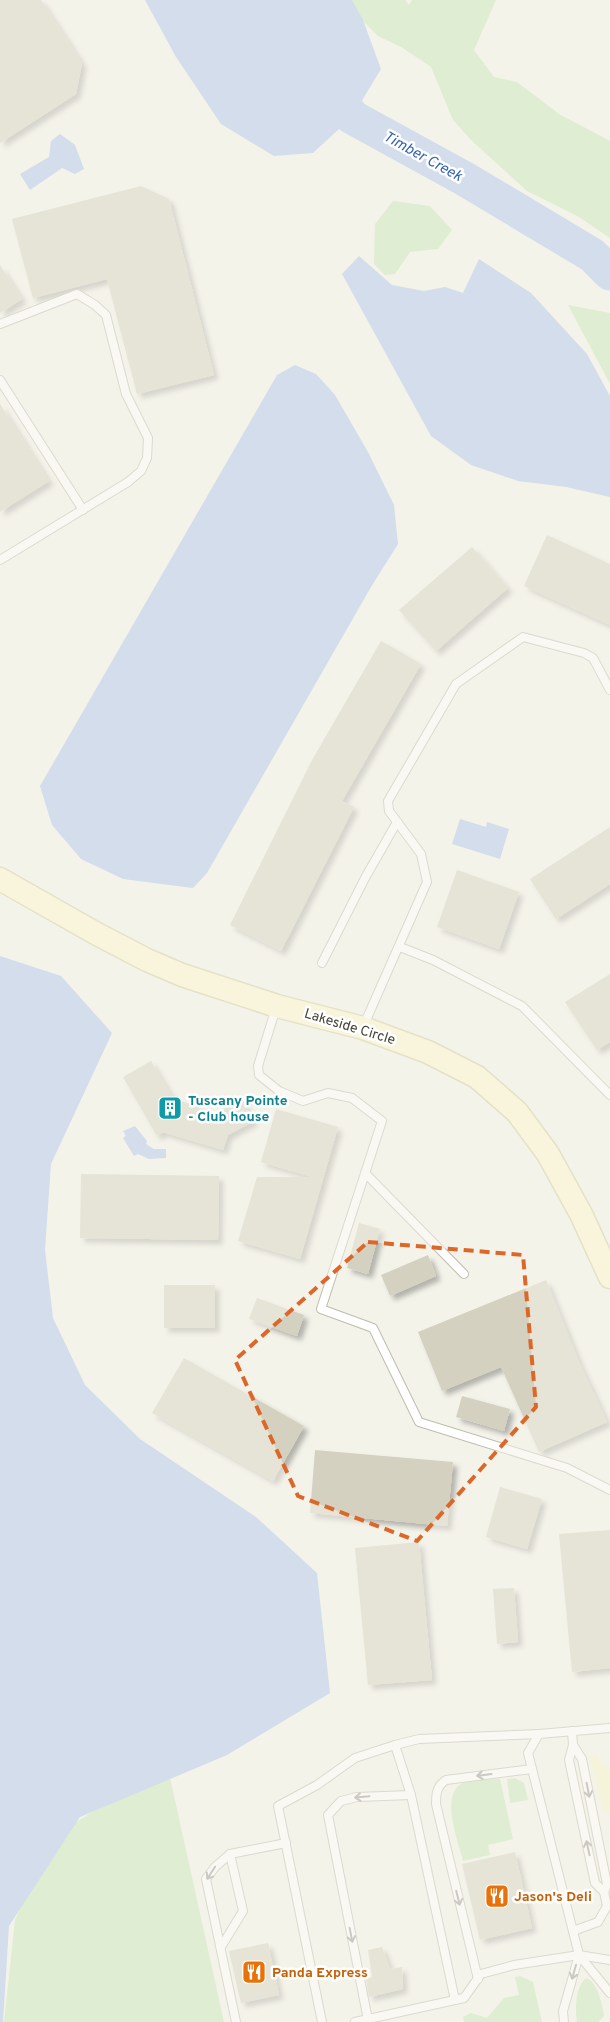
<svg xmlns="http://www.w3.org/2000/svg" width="610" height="2022" viewBox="0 0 610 2022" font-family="Overpass,sans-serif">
  <defs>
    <filter id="shadow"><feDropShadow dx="4.5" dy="4.5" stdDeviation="2.5" flood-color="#0004"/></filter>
  </defs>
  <rect width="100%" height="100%" fill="#f4f3ea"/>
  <g fill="#c6e6b5">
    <polygon points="342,0 405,0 409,5 412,0 496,0 474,50 494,77 517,82 559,114 610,141 610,238 579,217 527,191 472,141 453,120 431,67 401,47 378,36"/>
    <polygon points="393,201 430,206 452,230 438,249 410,252 395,274 385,275 374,264 375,224"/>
    <polygon points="568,305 610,313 610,383 609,382"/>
    <polygon points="169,1773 224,2022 4,2022 15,1920 31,1884 69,1827 120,1794"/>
    <polygon points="515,1778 524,1783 528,1800 510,1803 507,1779"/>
    <path d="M500,1779l13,60 -25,6 2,10 -27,6c-5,-21 -25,-69 2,-79 10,-4 25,-2 35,-3z"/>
    <polygon points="520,1976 533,1982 542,2022 464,2022 463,2017 471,2013 487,2018 504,1998 519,1995 515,1977"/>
    <path d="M587,1978c11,6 15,26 17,38l-6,6h-21c-2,-12 -2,-38 10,-44z"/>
  </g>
  <polygon fill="#f5f5c8" points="596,1754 610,1771 610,1812 604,1813 589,1755"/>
  <g fill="#aac4ed">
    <polygon points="145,0 352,0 363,20 381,69 352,117 313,153 274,156 221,124 176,57"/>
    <polygon points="60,134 75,145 84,169 75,174 62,168 30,190 20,174 49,157 51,141"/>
    <polygon points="359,256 392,285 424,291 445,287 463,293 479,259 531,293 587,354 610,396 610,497 566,487 518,481 471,465 431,436 342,274"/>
    <polygon points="295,365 316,374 335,395 368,452 394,505 398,544 371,587 207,873 193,888 123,879 81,859 52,825 40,786 277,375"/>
    <polygon points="460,819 486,827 487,822 509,829 500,859 452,844"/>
    <polygon points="0,956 61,976 112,1033 51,1164 45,1250 53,1318 85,1385 140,1439 256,1517 317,1573 330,1693 227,1755 80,1817 9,1926 3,2022 0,2022"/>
    <polygon points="135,1126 147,1141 146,1144 154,1149 166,1149 166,1158 149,1159 138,1154 134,1156 123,1138 126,1136 123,1131"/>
  </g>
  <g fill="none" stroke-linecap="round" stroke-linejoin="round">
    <polyline stroke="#aac4ed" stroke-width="35" points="276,0 352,117 465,179 592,255 610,273"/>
  </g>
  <g fill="#d5d1c0" filter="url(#shadow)">
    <polygon points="0,0 41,0 82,63 76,94 0,143"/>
    <polygon points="141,186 169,199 214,375 137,394 107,279 33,298 12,219"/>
    <polygon points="0,265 22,299 0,313"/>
    <polygon points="0,404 49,481 0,512"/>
    <polygon points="547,535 610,564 610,625 524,586"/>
    <polygon points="472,547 508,588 436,651 399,610"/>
    <polygon points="381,641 421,664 342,801 354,807 281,951 230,925 312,760"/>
    <polygon points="610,827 610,884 556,919 530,879"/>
    <polygon points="457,870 519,892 499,949 437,927"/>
    <polygon points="610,974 610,1042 597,1050 565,1002"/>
    <polygon points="151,1061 174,1100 200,1106 197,1123 242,1099 254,1121 228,1135 223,1150 163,1132 157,1136 123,1077"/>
    <polygon points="276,1109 338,1127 300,1259 238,1241 257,1177 312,1177 261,1162"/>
    <polygon points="81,1174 219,1176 218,1240 80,1238"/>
    <polygon points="359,1223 380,1229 368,1274 347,1268"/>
    <polygon points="428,1255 436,1276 390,1296 381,1275"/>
    <polygon points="546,1280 579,1362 607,1422 539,1452 501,1367 442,1391 418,1332"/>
    <rect x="164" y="1285" width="51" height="43"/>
    <polygon points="257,1298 304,1315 297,1336 249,1319"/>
    <polygon points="184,1358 304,1426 273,1481 152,1413"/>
    <polygon points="462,1396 510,1409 504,1431 456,1417"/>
    <polygon points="315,1450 453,1462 447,1526 310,1513"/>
    <polygon points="500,1487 542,1499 527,1549 486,1537"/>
    <polygon points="610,1530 610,1668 572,1672 559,1534"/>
    <polygon points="419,1542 432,1680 368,1685 355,1548"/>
    <polygon points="514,1588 518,1642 497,1644 493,1589"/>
    <polygon points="515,1852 532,1928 480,1940 462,1864"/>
    <polygon points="268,1943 279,1995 241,2003 229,1951"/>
    <polygon points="382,1947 390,1969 402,1967 403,1989 369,1997 366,1979 372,1977 368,1950"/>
  </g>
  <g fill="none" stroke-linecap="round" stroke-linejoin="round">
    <g stroke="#bfbcad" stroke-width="10">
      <g id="lane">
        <polyline points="0,324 77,294 95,305 106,315 126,394 148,438 147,458 141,471 128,482 0,560"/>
        <polyline points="0,380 83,510"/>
        <polyline points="400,947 433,960 522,1006 610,1095"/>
        <polyline points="322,963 365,878 397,822"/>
        <polyline points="276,1008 258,1066 259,1075 279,1091 303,1101 328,1093 352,1098 382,1121 321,1309 373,1328 419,1422 567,1468 610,1490"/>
        <polyline points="363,1027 427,882 421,854 389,811 388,801 456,684 523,637 584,653 593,658 610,690"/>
        <polyline points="365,1173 464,1274"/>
        <polyline points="572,1731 573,1745 569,1760 595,1883 604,1892"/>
        <polyline points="573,1931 598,1922 607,1906 604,1892 607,1884 582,1759 573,1745"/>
        <polyline points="221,1947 243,1911 230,1854"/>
        <polyline points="579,1955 528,1753 539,1734 610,1728"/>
        <path d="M478,1979l-42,-175c0,-11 1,-18 10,-24l86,-11"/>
        <polyline points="455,2000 411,1795 395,1745 419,1739 539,1734"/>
        <polyline points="368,2020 328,1815 341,1801 357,1797 411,1795"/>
        <polyline points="236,2022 206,1879 215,1867 230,1854 286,1843"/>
        <polyline points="322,2022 278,1806 317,1785 355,1758 395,1745"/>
        <polyline points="355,2022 464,1998 481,1974 514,1965 579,1955 610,1960"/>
        <polyline points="564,2022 563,2011 579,1955 610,1993"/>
      </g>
    </g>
    <g stroke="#d1cd9c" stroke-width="25">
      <polyline id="secondary" points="0,879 97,934 147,960 182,975 277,1006 363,1028 428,1052 477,1077 517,1112 548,1154 581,1214 610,1277"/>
    </g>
    <use href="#lane" stroke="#fff" stroke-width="8"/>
    <use href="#secondary" stroke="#fcf9cc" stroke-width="22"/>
  </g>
  <defs><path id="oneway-shaft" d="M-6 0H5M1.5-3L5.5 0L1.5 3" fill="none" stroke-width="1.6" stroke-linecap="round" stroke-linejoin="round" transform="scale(1.25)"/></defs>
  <g stroke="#9a9892">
    <use href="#oneway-shaft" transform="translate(484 1775) rotate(173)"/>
    <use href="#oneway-shaft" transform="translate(588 1790) rotate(79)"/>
    <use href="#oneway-shaft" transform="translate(362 1797) rotate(175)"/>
    <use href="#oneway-shaft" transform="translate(588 1848) rotate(-102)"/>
    <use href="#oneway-shaft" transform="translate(211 1873) rotate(123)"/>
    <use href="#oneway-shaft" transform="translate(458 1898) rotate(76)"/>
    <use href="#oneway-shaft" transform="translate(351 1935) rotate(79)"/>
    <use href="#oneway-shaft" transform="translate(574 1972) rotate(106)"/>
  </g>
  <path d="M0 0H610V2022H0ZM368,1242l155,13 13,152 -119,134 -119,-45 -63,-136z" fill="#f4f3ea" fill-opacity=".55" fill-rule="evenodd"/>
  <path fill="none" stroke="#dd6729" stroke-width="4" stroke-dasharray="10 6" stroke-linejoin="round" d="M368,1242l155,13 13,152 -119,134 -119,-45 -63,-136z"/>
  <defs>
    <g id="building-square" transform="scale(1.25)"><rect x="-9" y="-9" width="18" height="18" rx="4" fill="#0f9aa8" stroke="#fff"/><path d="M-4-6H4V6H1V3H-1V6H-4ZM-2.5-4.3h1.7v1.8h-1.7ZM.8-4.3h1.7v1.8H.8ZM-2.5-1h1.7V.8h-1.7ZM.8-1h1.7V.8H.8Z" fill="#fff"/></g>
    <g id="restaurant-square" transform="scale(1.25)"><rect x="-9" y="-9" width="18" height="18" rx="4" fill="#e8710a" stroke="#fff"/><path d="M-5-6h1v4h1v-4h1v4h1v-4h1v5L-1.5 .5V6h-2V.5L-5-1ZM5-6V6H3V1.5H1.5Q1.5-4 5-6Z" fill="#fff"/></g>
  </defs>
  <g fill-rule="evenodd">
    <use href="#building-square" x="170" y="1108"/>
    <use href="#restaurant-square" x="497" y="1896"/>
    <use href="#restaurant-square" x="254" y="1972"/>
  </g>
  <g text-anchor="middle" stroke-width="5" stroke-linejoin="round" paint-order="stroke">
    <g font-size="14" fill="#474438" stroke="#fff">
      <text transform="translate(350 1026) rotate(17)" y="5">Lakeside Circle</text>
    </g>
    <g font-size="14" font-weight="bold" fill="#0d838f" stroke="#fff" text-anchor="start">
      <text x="188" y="1105">Tuscany Pointe<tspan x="188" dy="16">- Club house</tspan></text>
    </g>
    <g font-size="14" font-weight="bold" fill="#c56008" stroke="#fff" text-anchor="start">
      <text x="514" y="1901">Jason's Deli</text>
      <text x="272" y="1977">Panda Express</text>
    </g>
    <g font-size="15" font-style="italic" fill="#3764ae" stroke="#fff">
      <text transform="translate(423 156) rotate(29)" y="5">Timber Creek</text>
    </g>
  </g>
</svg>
